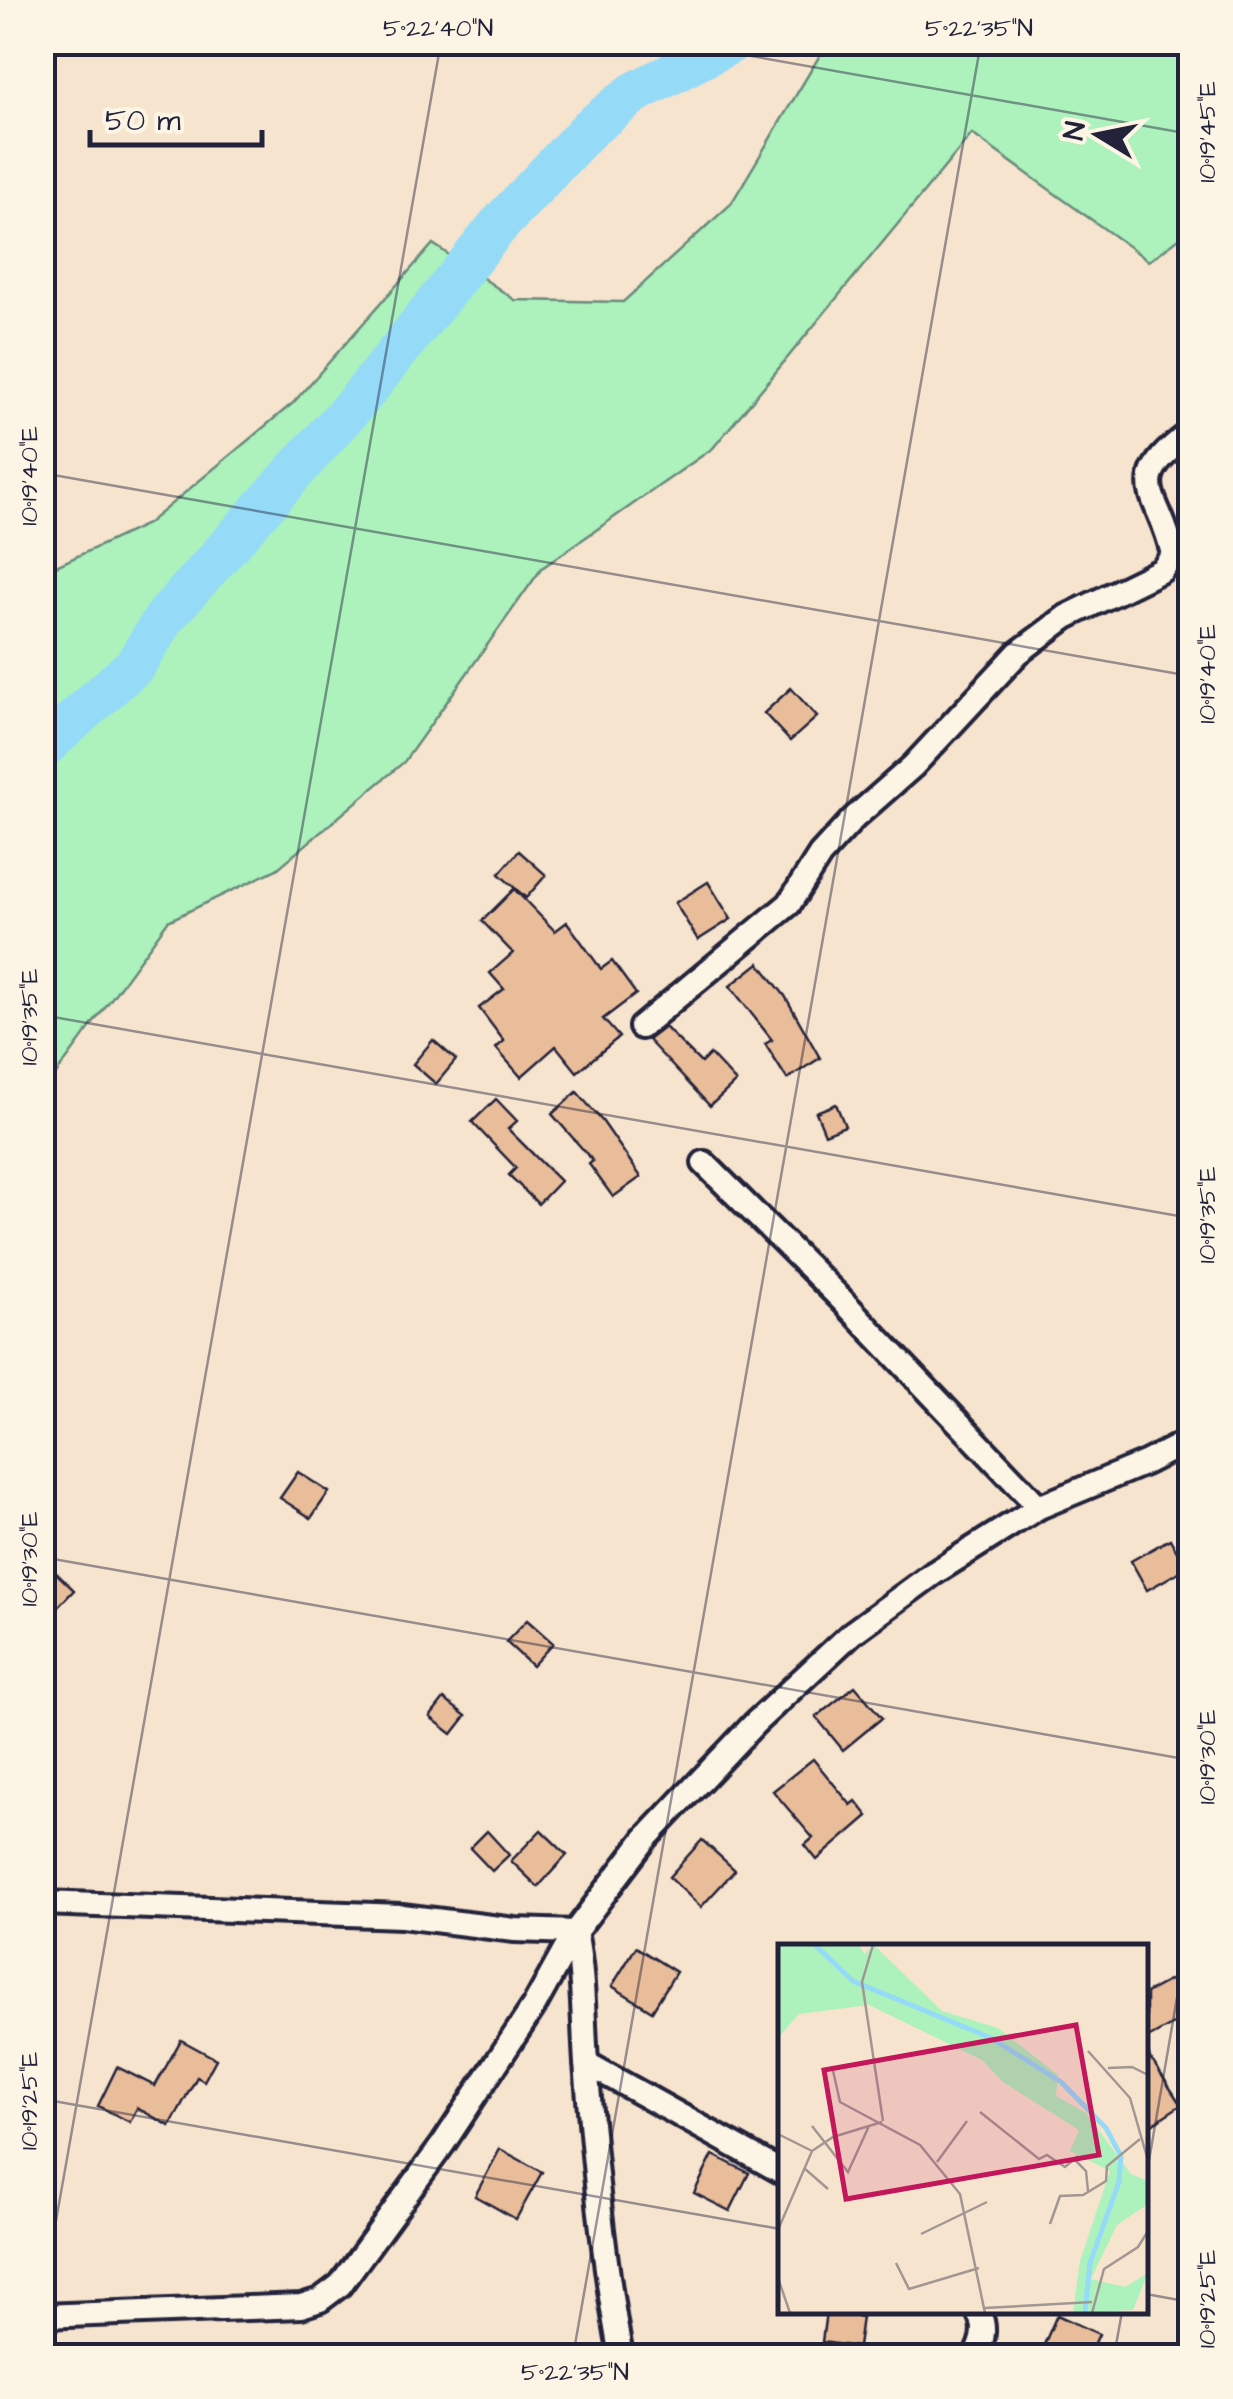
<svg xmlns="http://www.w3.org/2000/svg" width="1233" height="2399" viewBox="0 0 1233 2399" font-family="'Architects Daughter',sans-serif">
  <rect width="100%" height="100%" fill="#f7e4ce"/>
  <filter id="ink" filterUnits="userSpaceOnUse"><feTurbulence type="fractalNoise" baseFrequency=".01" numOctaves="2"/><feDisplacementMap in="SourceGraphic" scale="20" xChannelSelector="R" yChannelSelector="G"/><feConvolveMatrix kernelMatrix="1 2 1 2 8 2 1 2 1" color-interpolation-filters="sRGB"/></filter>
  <g filter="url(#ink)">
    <polygon fill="#adf1bc" stroke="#688a7c" stroke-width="2.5" points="831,42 1190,43 1190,230 1149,261 972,134 713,448 542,568 404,762 277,869 168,921 43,1092 43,572 147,524 293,403 433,244 515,300 623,302 731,204 826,45"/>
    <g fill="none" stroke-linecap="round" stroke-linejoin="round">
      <polyline stroke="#95dbf7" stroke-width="42" points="42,749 135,665 165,617 362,396 497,227 589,129 634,93 732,42"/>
    </g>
    <g fill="#eabd9a" stroke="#22223b" stroke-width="2.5">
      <polygon points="791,688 817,717 790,741 764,713"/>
      <polygon points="519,851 546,875 526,898 499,874"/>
      <polygon points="708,882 731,919 698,940 675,903"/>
      <polygon points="514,889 555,931 567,922 601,969 612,961 636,994 603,1019 619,1037 577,1072 556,1046 521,1077 496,1048 504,1041 479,1008 504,989 490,973 513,953 482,921"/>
      <polygon points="759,963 785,996 820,1058 787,1079 765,1044 772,1040 730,986"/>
      <polygon points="665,1027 701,1063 710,1054 736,1082 710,1106 648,1040"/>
      <polygon points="433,1040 456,1060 436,1084 413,1064"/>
      <polygon points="577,1092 603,1122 641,1177 613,1197 589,1164 593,1161 552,1114"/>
      <polygon points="496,1099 517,1121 508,1129 560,1181 538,1204 509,1175 516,1168 472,1122"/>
      <polygon points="836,1104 845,1126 825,1134 816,1112"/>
      <polygon points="298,1472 329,1492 311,1518 280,1498"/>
      <polygon points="1170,1539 1186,1568 1147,1590 1131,1561"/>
      <polygon points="52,1569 74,1590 57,1608 42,1594 42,1579"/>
      <polygon points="527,1620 553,1643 532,1666 506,1642"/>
      <polygon points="855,1686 882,1718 843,1750 816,1717"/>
      <polygon points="444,1699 466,1716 452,1734 430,1717"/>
      <polygon points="813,1759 851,1805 856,1801 868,1816 817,1860 805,1845 813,1838 773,1791"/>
      <polygon points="541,1830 567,1855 538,1887 511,1861"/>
      <polygon points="487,1831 509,1855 492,1871 470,1848"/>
      <polygon points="702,1840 735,1870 701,1907 669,1877"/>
      <polygon points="636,1947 676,1972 652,2011 612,1986"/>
      <polygon points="1172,1979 1190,2015 1146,2039 1146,1993"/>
      <polygon points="181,2040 216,2059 204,2081 197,2077 170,2126 137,2108 130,2122 98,2106 117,2067 155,2086"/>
      <polygon points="1146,2051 1181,2105 1146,2128"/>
      <polygon points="500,2149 542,2172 516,2219 475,2196"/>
      <polygon points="713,2155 749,2173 730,2211 694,2193"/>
      <polygon points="826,2312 862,2317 858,2347 822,2342"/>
      <polygon points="1057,2315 1099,2334 1089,2356 1039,2356"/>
    </g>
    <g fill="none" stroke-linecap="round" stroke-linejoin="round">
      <g stroke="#22223b" stroke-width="30">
        <g id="minor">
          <path d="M641,1027l148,-123 31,-49 34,-37 59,-52 105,-113 48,-36 96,-47 11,-15c-12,-62 -53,-71 17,-122"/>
          <polyline points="704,1163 840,1298 1039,1507"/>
          <polyline points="42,1903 402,1916 515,1930 575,1932"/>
          <path d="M575,1932c9,43 8,87 11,131 8,98 17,197 35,293"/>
          <polyline points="586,2063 780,2171"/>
          <polyline points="42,2316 301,2306 320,2300 340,2285 443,2144 534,2006 575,1932 646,1838 755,1723 852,1633 934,1573 1039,1507 1145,1463 1190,1440"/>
          <path d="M975,2356c8,-14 12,-29 3,-44"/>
        </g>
      </g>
      <use href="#minor" stroke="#fcf5e5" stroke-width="22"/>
    </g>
  </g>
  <path fill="none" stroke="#22223b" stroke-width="2.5" stroke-opacity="0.45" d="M672,42l518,92M42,473l1148,203M42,1015l1148,203M42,1557l1148,203M42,2099l738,130M1146,2178l44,-256M1146,2294l44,8M42,2300l399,-2258M573,2356l408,-2314M1114,2356l8,-44"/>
  <g transform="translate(778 1944)">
    <rect width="370" height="370" fill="#f7e4ce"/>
    <path d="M0,1h81l5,9 10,-9 68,66 56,17 60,47 -2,21 30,17 45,61 17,7v23l-31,21 -26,54 34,8 23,-14 -15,37 -60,3 7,-52 30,-90 -40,-20 9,-21 -76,-48 -21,-22 -113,-55 -70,9 -21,24z" fill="#adf1bc"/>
    <path fill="none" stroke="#95dbf7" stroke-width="5" d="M37,1l38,36 138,57 70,44 45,46 15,28 -2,26 -29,81 -5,50"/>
    <path fill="none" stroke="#a29693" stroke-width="2.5" d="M95,1l-11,37 21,139M310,107l42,47 17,59M54,122l8,36 80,43 40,49 25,119M330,124l24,-1 16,8M202,168l59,47 8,-4 18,12 13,-11M34,182l36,46 21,-46M0,190l34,17M297,216l11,11 2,20M159,218l30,-41M26,224l24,21M272,280l10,-28 23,-1 23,-14 1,-15 33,-27M0,286l34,-79 21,-14 49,-15M143,290l66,-32M118,319l13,26 70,-21M0,334l12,35M207,364l107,-6M314,369l12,-44 34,-22 10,-16"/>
    <path fill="#c2185b" fill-opacity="0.15" stroke="#c2185b" stroke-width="5" d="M298,81l23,130 -253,44 -22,-129z"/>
    <rect width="370" height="370" fill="none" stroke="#22223b" stroke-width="5"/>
  </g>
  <rect width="1233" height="2399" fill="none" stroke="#fcf5e5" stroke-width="110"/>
  <g transform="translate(1098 135) rotate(280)" stroke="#fcf5e5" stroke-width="8" paint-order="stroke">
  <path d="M0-8L18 38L0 25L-18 38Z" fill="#22223b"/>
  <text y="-15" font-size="28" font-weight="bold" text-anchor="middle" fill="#22223b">N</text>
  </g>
  <path d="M90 130v15h172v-15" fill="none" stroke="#22223b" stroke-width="5"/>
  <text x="105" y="130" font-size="30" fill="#22223b" stroke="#fcf5e5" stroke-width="8" paint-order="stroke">50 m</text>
  <rect x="55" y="55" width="1123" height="2289" fill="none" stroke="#22223b" stroke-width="4"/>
  <g font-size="25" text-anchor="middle" fill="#22223b">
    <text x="438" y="36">5°22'40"N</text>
    <text x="979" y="36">5°22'35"N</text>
    <text transform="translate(1206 132) rotate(-90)" y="9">10°19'45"E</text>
    <text transform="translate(28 476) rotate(-90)" y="9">10°19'40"E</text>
    <text transform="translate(1206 674) rotate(-90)" y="9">10°19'40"E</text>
    <text transform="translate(28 1017) rotate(-90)" y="9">10°19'35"E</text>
    <text transform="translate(1206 1215) rotate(-90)" y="9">10°19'35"E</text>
    <text transform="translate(28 1559) rotate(-90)" y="9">10°19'30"E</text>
    <text transform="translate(1206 1757) rotate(-90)" y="9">10°19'30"E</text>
    <text transform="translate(28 2101) rotate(-90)" y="9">10°19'25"E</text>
    <text transform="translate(1206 2299) rotate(-90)" y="9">10°19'25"E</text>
    <text x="575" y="2380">5°22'35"N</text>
  </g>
</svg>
